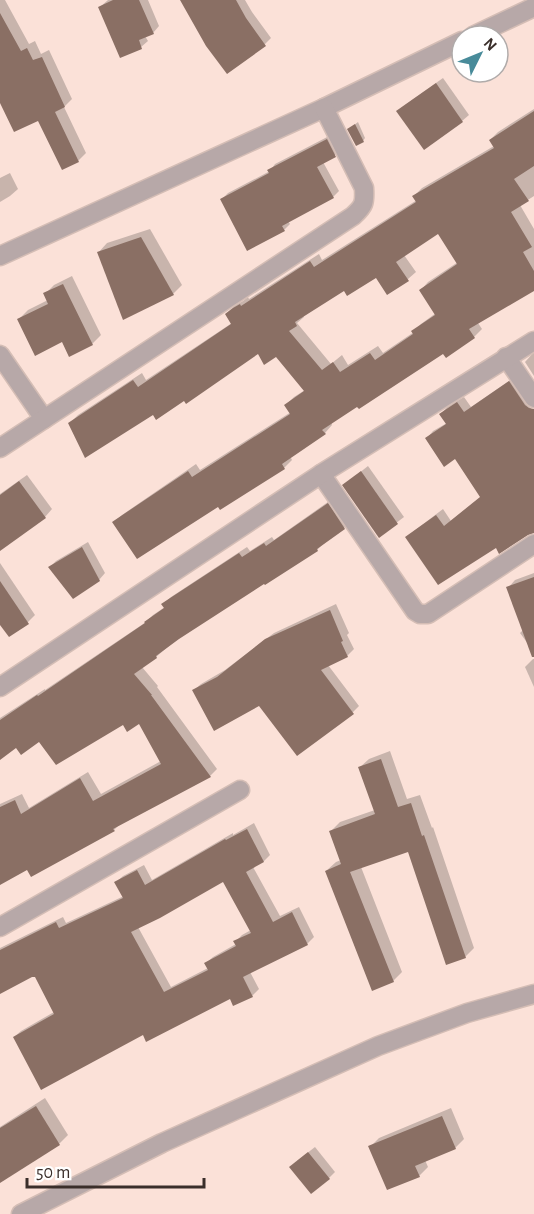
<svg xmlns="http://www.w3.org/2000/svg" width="534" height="1214" viewBox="0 0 534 1214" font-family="'Alegreya Sans',sans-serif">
  <rect width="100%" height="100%" fill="#fbe1d8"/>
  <g fill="#0003" fill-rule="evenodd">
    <polygon points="0,0 5,0 29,44 35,41 41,54 49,50 72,99 64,107 86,153 78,161 38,119 0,99"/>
    <polygon points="108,0 148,0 159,26 153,33 145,36 148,41 141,47 100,7"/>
    <polygon points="182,0 245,0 252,12 271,38 265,44 227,72"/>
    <polygon points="443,78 469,115 462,121 405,105"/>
    <path d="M534,109v87l-14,9 14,24v60l-56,34 4,6 -8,8 -30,15 -113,70 1,3 -7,8 -35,23 2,4 -8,8 -64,39 -1,-3 -105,18 8,-7 74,-51 4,6 91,-58 -5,-7 8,-8 11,-7 -28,-35 -19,-3 -74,47 -31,14 -83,10 8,-8 64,-42 4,7 86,-57 -6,-9 8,-8 9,-5 5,-4 1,2 70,-45 3,6 95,-60 -3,-4 8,-8 72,-42 -4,-6 8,-8zM439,232l19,30 -30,20 -7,8 15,23 -15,11 -7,8 -31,21 -5,-7 -30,19 -6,-10 -11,9 -34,-41 7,-6 -1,-2 42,-26 31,-13 32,3 8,-7 -12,-17z"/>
    <polygon points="358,122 365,138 363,141 349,129"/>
    <polygon points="333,134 341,149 335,155 323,162 339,191 333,197 288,221 290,224 284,230 221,200 228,193 270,171 275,164"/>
    <polygon points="10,173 18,189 10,196 0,202 0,178"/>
    <polygon points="150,229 182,285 173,294 98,253 107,243"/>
    <polygon points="72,276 101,335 92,344 70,355 63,340 19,319 28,310 48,300 45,294 54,285"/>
    <polygon points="534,352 534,376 525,362"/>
    <polygon points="516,376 529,406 534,413 534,531 496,546 414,531 443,509 451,521 481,497 456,457 427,438 433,431 447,423 441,414 447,407 464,397 471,407"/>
    <polygon points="368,466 404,517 379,536 344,485"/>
    <polygon points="27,475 52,509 45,517 0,549 0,494"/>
    <polygon points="335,497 351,521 344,528 324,543 317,550 264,582 178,638 156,657 142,667 158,686 157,687 217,769 210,776 120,824 114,830 28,868 0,884 0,804 22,794 29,808 88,772 101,794 161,761 140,722 123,723 40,740 17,746 0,758 0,718 45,689 45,690 146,622 153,615 165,607 163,604 171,597 247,547 250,551 272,537 274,540"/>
    <polygon points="88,542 105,573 99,580 73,597 50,567 56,561"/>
    <polygon points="0,563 35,615 28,622 9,635 0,622"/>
    <polygon points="534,573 534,652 520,633 523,630 508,588 515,580"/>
    <polygon points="336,604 349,633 347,635 354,649 347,656 328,665 359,706 353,712 259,704 194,690 201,684 225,670 274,633"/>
    <polygon points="533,659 534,659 534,687 525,667"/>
    <polygon points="390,751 407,799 420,795 432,828 433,827 474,948 465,957 409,850 361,867 402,972 393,981 326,871 336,862 341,860 331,831 340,822 375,810 359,768 369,759"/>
    <path d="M254,823l16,32 -6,6 -11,6 27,49 19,-9 15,30 -7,7 -57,28 9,17 -7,7 -22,1 -87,36 -129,4 7,-6 33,-19 -18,-36h-4l-32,16v-44l63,-31 3,6 58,-27 -8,-14 7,-6 21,-11 8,15 81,-47v2zM224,880l27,50 -9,5 -7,7 1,2 -23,13 -7,6 2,5 -37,19 -33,-60z"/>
    <polygon points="45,1098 68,1135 59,1144 0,1181 0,1127"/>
    <polygon points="451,1108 464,1139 455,1148 425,1160 428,1167 419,1176 370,1147 379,1138"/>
    <polygon points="315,1147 335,1172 329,1178 297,1161"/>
  </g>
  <g fill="#8a6f64" fill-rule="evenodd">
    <polygon points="113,0 139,0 154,34 139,40 142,49 120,58 98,7"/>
    <polygon points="180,0 236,0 246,18 266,46 227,74 206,46"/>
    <polygon points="0,13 21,51 27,48 33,60 42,57 65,107 55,112 79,162 62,170 38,121 14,132 0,103"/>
    <polygon points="436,83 463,122 424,150 396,111"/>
    <path d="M534,111v55l-20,13 15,22 -18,11 21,35 -9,5 11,19v20l-65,38 6,9 -29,20 -3,-4 -84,55 -2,-2 -35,23 4,4 -44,30 3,5 -65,41 -2,-3 -81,52 -25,-37 76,-51 4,6 98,-63 -6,-9 20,-14 -28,-34 -12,8 -6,-11 -72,50 -2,-3 -28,19 -3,-5 -68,43 -17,-35 65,-43 5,7 93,-63 -6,-10 8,-6 7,-4 1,2 69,-45 4,6 102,-65 -4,-6 82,-48 -5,-8zM438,234l19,30 -38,26 16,25 -24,16 2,3 -38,26 -5,-7 -30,19 -7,-10 -11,8 -33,-39 8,-5 -2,-4 49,-31 3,5 29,-18 11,17 22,-14 -13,-19z"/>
    <polygon points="355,124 364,142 356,146 347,129"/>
    <polygon points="327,139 336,157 317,167 334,198 282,226 285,231 247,251 220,199 269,173 267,170"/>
    <polygon points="141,237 174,295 123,320 97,252"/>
    <polygon points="63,284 93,345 69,357 62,342 35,356 17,319 48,304 43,293"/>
    <polygon points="509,381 525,405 529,408 534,409 534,533 528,535 499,554 496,548 438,585 405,537 436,515 444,526 480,497 455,459 444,467 425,438 446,424 439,414 457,402 464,412"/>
    <polygon points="361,471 398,524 379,538 342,485"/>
    <polygon points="19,481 46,518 0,551 0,495"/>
    <polygon points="328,503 345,529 317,549 318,551 265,585 264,584 179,639 156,656 157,658 134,674 152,695 151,695 211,777 113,829 115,831 31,877 27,870 0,885 0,807 15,800 21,814 80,778 93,801 161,764 139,724 127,732 123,725 56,765 39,742 21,755 16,748 0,760 0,720 37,695 38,696 145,623 144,622 164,608 161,604 239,553 242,557 264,543 266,546"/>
    <polygon points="82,547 100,581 73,599 48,567"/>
    <polygon points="534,577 534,657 532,657 506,587"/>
    <polygon points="0,581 29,624 9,637 0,625"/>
    <polygon points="330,610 343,641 341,642 348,657 321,670 354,714 297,756 259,706 214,731 192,690 217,677 265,639"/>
    <polygon points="381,759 398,807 411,803 422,836 424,835 466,958 446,965 408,852 350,872 394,982 372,991 325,871 341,864 329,831 375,814 358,767"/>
    <path d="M247,829l17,33 -18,10 27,50 19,-10 16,33 -65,32 10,20 -20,9 -3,-7 -84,43 -3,-7 -102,55 -28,-53 41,-23 -19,-37h-3l-32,17v-44l56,-28 3,6 64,-30 -9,-16 23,-12 8,15 80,-46 1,1zM223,882l28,51 -18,8 3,5 -32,17 4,7 -44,22 -33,-60 29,-14z"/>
    <polygon points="36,1106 60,1145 0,1183 0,1128"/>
    <polygon points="442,1116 456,1149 415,1166 420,1177 387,1190 368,1146"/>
    <polygon points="308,1152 330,1179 311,1194 289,1167"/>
  </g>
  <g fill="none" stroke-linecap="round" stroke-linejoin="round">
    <g stroke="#d4bdb5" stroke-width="21">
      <g id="minor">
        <polyline points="473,36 534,7"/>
        <polyline points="0,256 324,108 462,41"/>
        <polyline points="0,355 44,419"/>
        <polyline points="506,357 534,398"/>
        <path d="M0,448l353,-232c11,-10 12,-13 11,-28l-40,-80"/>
        <polyline points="321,474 415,611 420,614 428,614 534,544"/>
        <polyline points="0,687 321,474 534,341"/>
        <polyline points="0,927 240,790"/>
        <polyline points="21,1214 162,1143 378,1046 467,1013 534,994"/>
      </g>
    </g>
    <use href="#minor" stroke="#b7a8a8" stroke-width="18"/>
  </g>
  <g transform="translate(480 54) rotate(47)"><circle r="28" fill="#ffffff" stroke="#b0abaa" stroke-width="1.5"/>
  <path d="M0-4.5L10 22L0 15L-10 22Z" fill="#488b9a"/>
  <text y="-9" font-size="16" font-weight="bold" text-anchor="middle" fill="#3a2e2a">N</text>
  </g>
  <path d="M27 1178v9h177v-9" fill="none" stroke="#3a2e2a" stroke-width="3"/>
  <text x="36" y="1178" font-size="18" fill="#3a2e2a" stroke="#ffffff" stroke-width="4.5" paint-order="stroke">50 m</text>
</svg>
